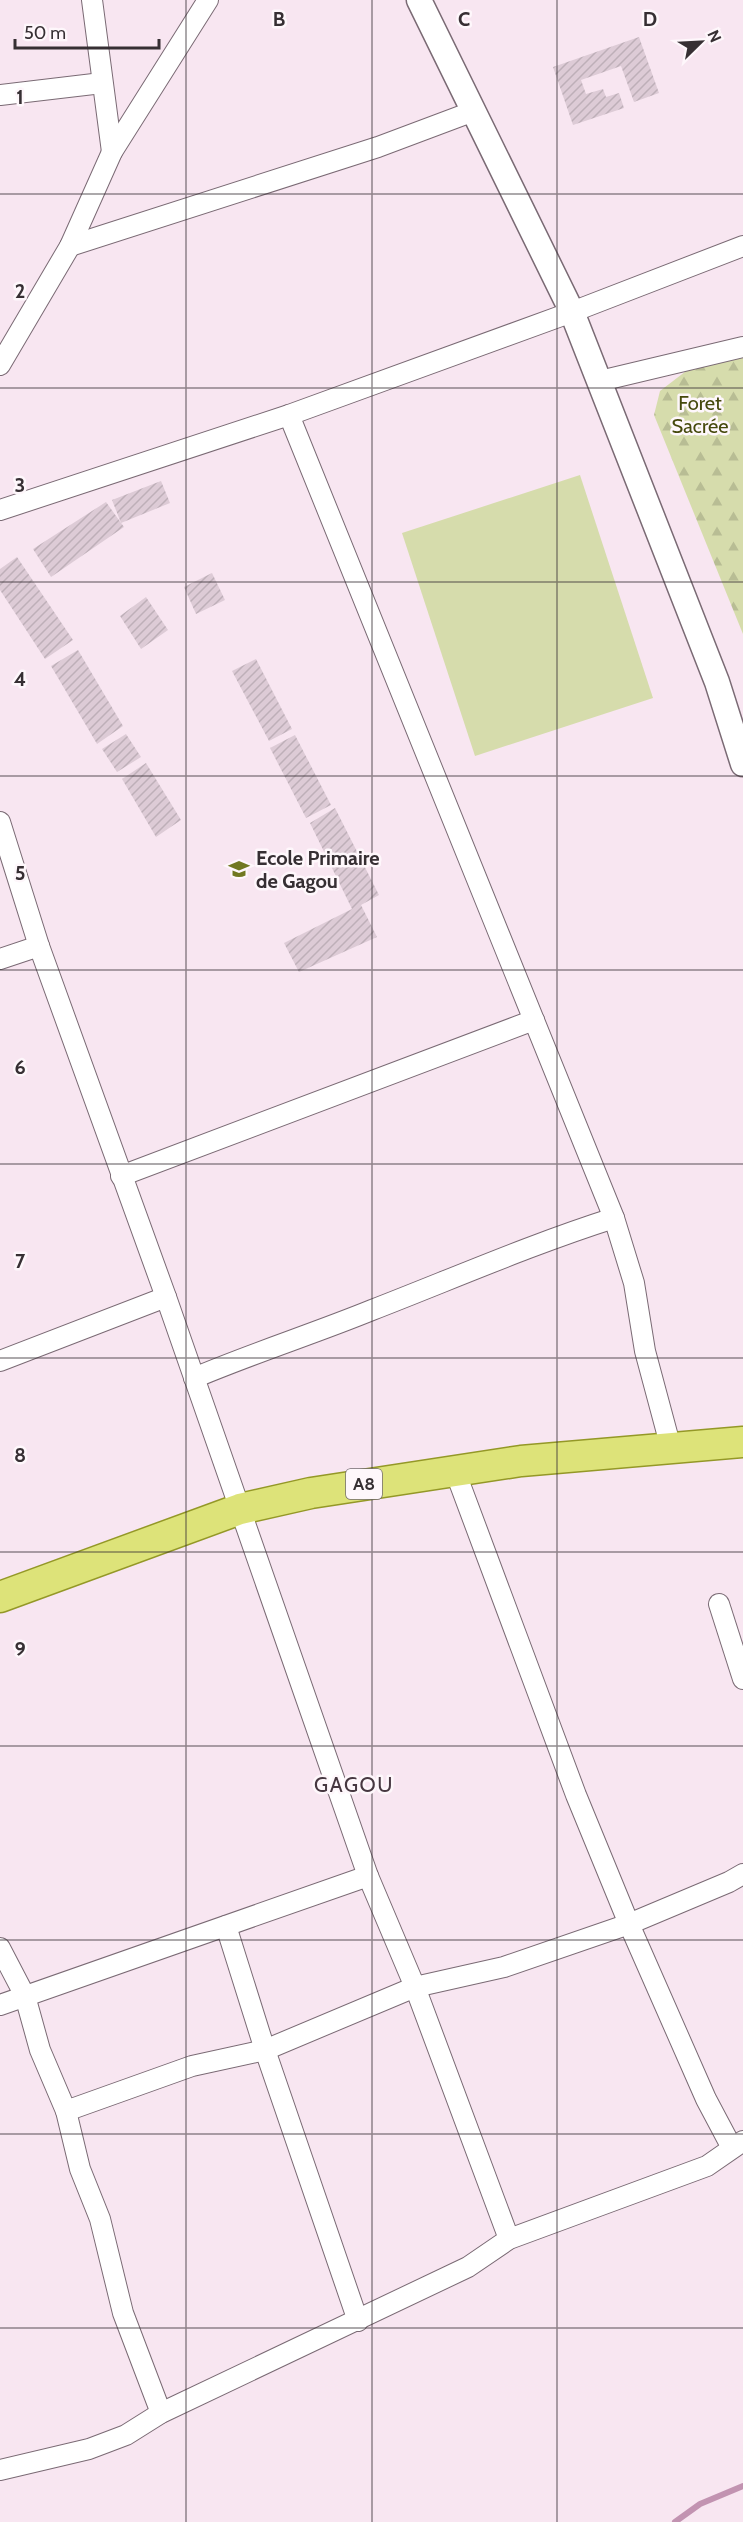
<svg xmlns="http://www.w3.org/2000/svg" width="743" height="2522" viewBox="0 0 743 2522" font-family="Cabin,sans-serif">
  <defs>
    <pattern id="forest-firs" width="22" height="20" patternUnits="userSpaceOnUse" patternTransform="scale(1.5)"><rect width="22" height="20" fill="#d6dcac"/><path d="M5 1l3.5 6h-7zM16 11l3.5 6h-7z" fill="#b8bd94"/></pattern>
    <pattern id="building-hatch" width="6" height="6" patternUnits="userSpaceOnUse" patternTransform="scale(1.5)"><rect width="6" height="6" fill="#ddcbd6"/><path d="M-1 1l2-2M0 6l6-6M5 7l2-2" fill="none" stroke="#beafb8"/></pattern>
  </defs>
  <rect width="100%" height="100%" fill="#f8e6f1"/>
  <polygon fill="url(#forest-firs)" points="743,357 743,634 654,415 660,391 690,368"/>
  <polygon fill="#d6dcac" points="580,475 653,698 475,756 402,533"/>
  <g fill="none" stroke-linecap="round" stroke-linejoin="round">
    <polyline stroke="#c293b1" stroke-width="6" points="675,2522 700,2504 743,2486"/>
  </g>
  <g fill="url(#building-hatch)">
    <polygon points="639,37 659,93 634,102 621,66 581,80 586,94 603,89 606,97 619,93 624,108 573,125 553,67"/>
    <polygon points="161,481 170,503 121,523 112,500"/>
    <polygon points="106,502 124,527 51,577 33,549"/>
    <polygon points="17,557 73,640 45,659 0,590 0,569"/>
    <polygon points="212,573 225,600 196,614 184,587"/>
    <polygon points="146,597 168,630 141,649 120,616"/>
    <polygon points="78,650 123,726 97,744 51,666"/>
    <polygon points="256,659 292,729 269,741 232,671"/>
    <polygon points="126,734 141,757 117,772 102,749"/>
    <polygon points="295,735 331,805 306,818 270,748"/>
    <polygon points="146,763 181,820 156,837 122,779"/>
    <polygon points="335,808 379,895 361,905 377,937 299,972 284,943 352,909 310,823"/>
  </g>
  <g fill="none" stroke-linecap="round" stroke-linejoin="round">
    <g stroke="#7a6a74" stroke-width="22">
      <g id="minor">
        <polyline points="92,0 112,152"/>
        <polyline points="0,95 102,83"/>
        <polyline points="70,246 378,147 474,111"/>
        <polyline points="0,365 70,246 112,152 208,0"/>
        <polyline points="600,381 743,347"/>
        <polyline points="289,415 614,1218 634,1283 645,1351 671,1448"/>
        <polyline points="0,510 289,415 572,312 743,246"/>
        <polyline points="0,822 39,946 166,1297 368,1876 415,1987 509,2239"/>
        <polyline points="0,959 39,946"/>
        <polyline points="121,1176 534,1020"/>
        <polyline points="0,1361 166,1297"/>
        <path d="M194,1378c59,-25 119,-44 178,-68 80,-31 160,-66 242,-92"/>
        <polyline points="455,1471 576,1795 629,1924 706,2099 732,2148"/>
        <polyline points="719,1604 743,1679"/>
        <polyline points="226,1926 265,2050 358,2321"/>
        <polyline points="0,1948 25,1996 40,2050 66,2111 192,2066 265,2050 415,1987 504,1967 629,1924 729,1882 743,1874"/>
        <polyline points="0,2005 368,1876"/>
        <polyline points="66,2111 80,2169 100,2219 123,2313 161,2413"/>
        <polyline points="0,2470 89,2449 126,2435 161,2413 468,2267 509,2239 707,2166 743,2141"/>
      </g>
    </g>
    <g stroke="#7a6a74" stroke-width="27">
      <polyline id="tertiary" points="419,0 572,312 717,682 743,764"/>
    </g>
    <g stroke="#949827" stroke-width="33">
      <polyline id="primary" points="0,1597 240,1509 311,1493 521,1461 743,1442"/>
    </g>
    <use href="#minor" stroke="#fff" stroke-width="20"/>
    <use href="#tertiary" stroke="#fff" stroke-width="24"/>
    <use href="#primary" stroke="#dde379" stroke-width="30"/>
  </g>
  <path fill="none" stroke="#362f33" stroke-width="1.5" stroke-opacity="0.55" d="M186,0v2522M372,0v2522M557,0v2522M0,194h743M0,388h743M0,582h743M0,776h743M0,970h743M0,1164h743M0,1358h743M0,1552h743M0,1746h743M0,1940h743M0,2134h743M0,2328h743"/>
  <defs>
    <g id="school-bare" transform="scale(1.62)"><path d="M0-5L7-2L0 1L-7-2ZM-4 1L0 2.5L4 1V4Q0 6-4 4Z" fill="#717821" stroke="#fef7fb" stroke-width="2.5" paint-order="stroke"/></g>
  </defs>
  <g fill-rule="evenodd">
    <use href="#school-bare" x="239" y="869"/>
  </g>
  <g text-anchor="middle" stroke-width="5" stroke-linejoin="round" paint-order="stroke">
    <rect fill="#fef7fb" stroke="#726b6f" stroke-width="1.5" x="346" y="1469" width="36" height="30" rx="4.5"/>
    <g font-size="18" font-weight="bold" fill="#362f33">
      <text x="364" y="1490">A8</text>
    </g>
    <g font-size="20" fill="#45490c" stroke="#fef7fb">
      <text x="700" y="410">Foret<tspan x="700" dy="23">Sacrée</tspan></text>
    </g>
    <g font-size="20" font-weight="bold" fill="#362f33" stroke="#fef7fb" text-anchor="start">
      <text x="256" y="865">Ecole Primaire<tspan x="256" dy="23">de Gagou</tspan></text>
    </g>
    <g font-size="21" letter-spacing="1.5" fill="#473841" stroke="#fef7fb">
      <text x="354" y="1792">GAGOU</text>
    </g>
  </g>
  <g font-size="20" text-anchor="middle" font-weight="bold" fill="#362f33" stroke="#fef7fb" stroke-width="5" stroke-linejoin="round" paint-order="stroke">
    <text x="279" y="26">B</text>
    <text x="464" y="26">C</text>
    <text x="650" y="26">D</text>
    <text x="20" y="104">1</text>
    <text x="20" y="298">2</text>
    <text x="20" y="492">3</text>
    <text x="20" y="686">4</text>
    <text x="20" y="880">5</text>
    <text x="20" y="1074">6</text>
    <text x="20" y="1268">7</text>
    <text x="20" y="1462">8</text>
    <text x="20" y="1656">9</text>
  </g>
  <g transform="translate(701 42) rotate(66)" stroke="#fef7fb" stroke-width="4.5" paint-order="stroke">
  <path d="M0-4.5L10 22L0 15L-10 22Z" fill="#362f33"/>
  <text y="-9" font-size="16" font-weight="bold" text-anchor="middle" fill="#362f33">N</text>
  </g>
  <path d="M15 39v9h144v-9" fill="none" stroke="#362f33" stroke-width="3"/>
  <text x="24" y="39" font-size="18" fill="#362f33" stroke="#fef7fb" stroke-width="4.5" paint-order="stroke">50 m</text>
</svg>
